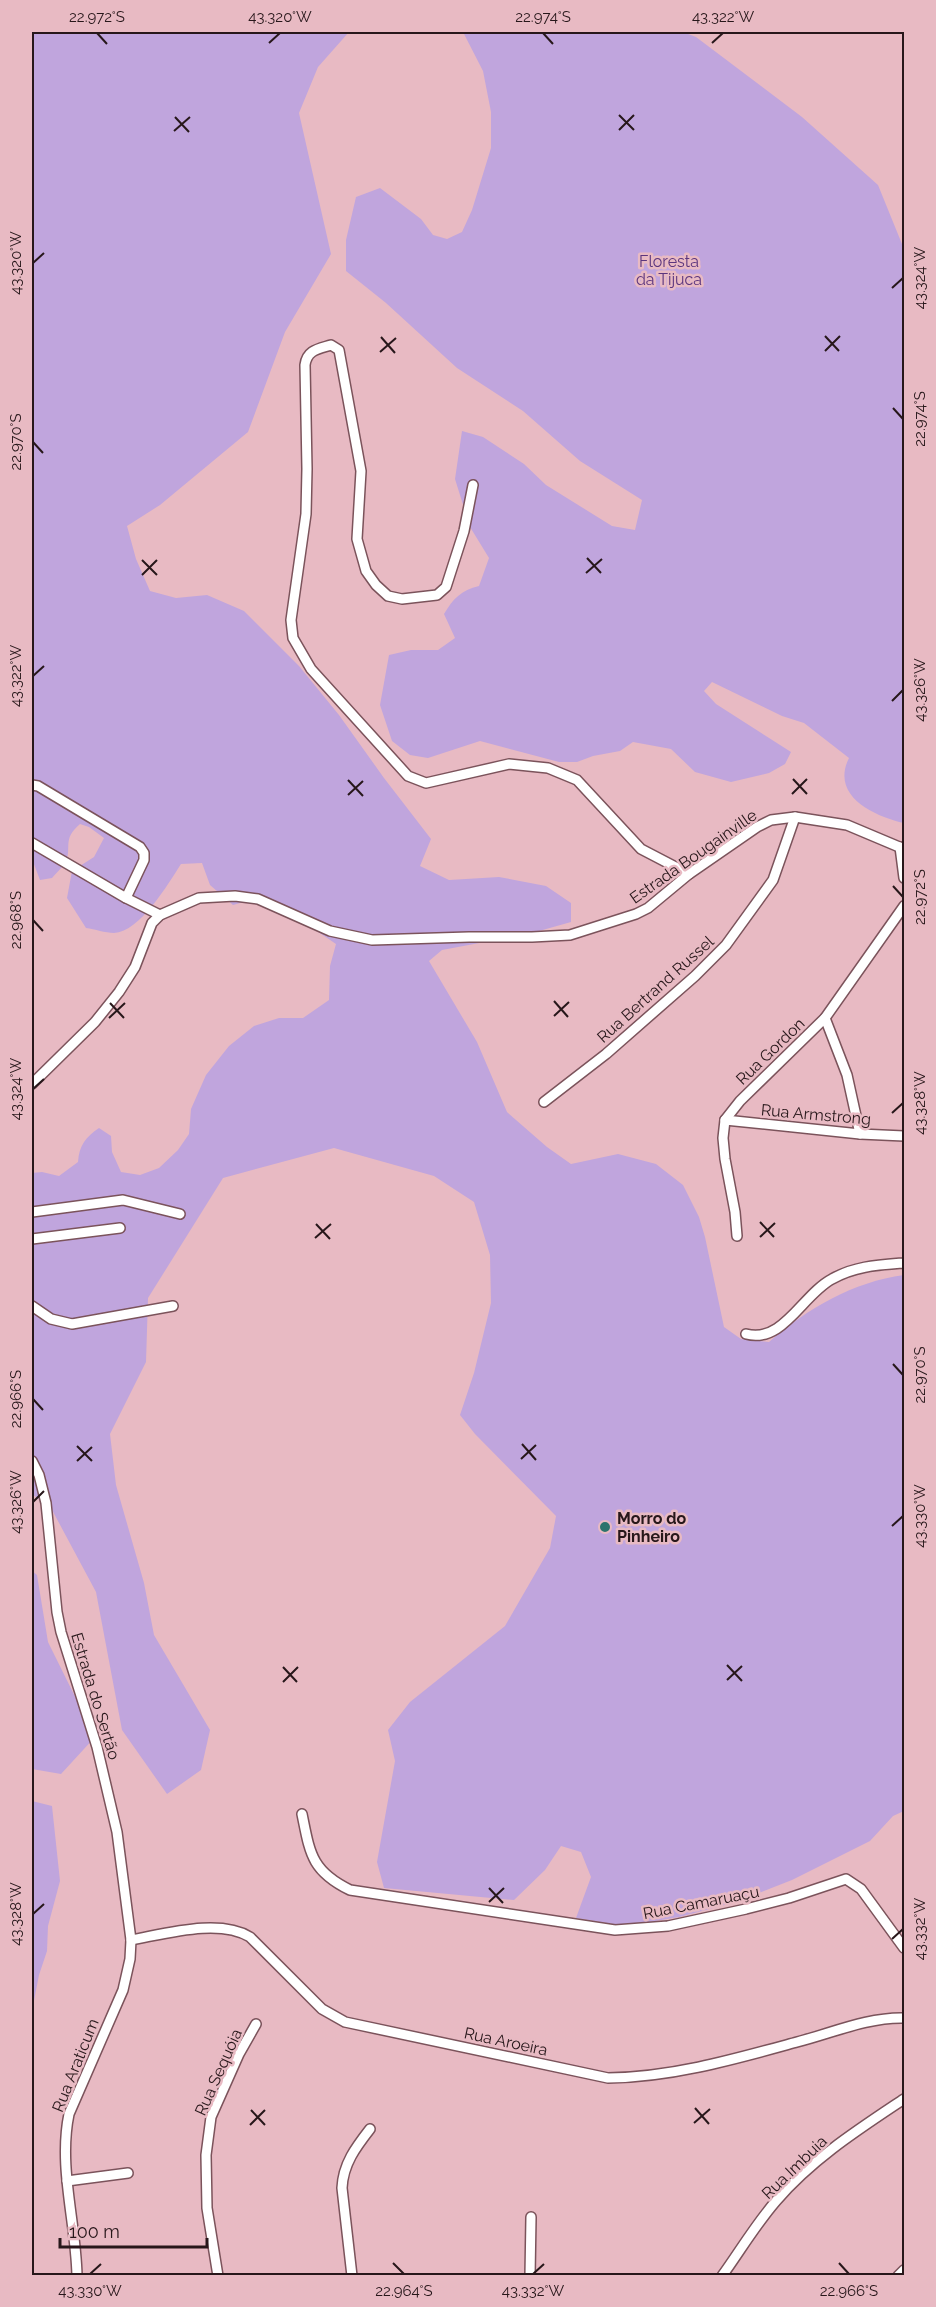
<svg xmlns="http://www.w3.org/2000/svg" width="936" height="2307" viewBox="0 0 936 2307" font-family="Raleway,sans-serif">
  <rect width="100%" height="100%" fill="#e8bac3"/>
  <g fill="#c0a5dd">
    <path d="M32,32h317l-31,35 -19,46 32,141 -46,78 -37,100 -88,73 -33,21 9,33 14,32 26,7 31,-3 37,16 55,55 40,49 45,63 47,61 -11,27 29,14 50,-3 47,9 25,17v19l-39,11 -90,17 -13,11 48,81 30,70 40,35 24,17 47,-10 38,10 27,21 16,32 6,20 19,90 17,12 28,3c39,-34 84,-60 135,-67v536l-11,5 -23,25 -78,39 -56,22 -57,15 -54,9 -49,-8 15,-41 -10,-25 -20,-6 -16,24 -31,30 -130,-12 -7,-26 18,-101 -7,-31 22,-28 95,-76 45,-78 6,-32 -81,-82 -15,-19 14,-42 17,-70 -1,-48 -16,-53 -40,-26 -100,-28 -111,30 -75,120 -2,64 -36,72 6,51 28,98 10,52 56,95 -9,40 -34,24 -45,-64 -26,-138 -45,-84 -19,-14v-321l10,-1 17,4 19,-14c1,-17 8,-25 21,-34l12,8 1,16 9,20 19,3 19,-7 19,-18 11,-16 2,-25 15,-34 23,-29 25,-20 25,-8h24l26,-18 1,-34 6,-22 -43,-29 -39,-16 -21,6 -23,-20 -8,-22 -21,1c-13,20 -41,68 -67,69 -9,0 -19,-4 -28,-5l-19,-30 5,-27 22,-14 10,-19 -15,-11 -9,-3c-19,16 -7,24 -15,39 -3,5 -9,10 -13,15l-12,2 -8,-21z"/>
    <path d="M463,32h220l13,5 106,80 76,68 26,64v574c-30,-7 -74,-27 -55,-65l-45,-35 -22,-7 -70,-34 -8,9 12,13 75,48 -6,12 -16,9 -38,9 -36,-10 -24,-23 -38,-7 -13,9 -27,5 -16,6h-18l-79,-21 -52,17 -18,-3 -18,-14 -12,-36 9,-50 22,-5h27l17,-12 -11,-24c9,-15 17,-24 35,-28l10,-28 -19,-31 -15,-48 7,-48 21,6 41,27 22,21 66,41 23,4 7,-30 -62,-39 -57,-50 -66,-43 -71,-65 -40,-32v-31l10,-43 24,-9 41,31 12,16 14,4 15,-7 10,-22 19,-62v-36l-8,-41z"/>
    <polygon points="32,1571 37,1575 48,1642 95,1737 61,1774 32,1769"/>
    <polygon points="32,1801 52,1806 60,1881 48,1926 47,1951 39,1975 32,2011"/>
  </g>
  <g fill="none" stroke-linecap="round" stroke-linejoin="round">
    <g stroke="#7b535b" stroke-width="12">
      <g id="minor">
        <path d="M473,485l-9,46 -18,56 -9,8 -35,4 -14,-3 -12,-11 -10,-14 -9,-32 4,-68 -22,-121 -8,-5c-13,4 -24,5 -26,20l2,104 -1,45 -15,106 2,18 18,31 97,107 18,7 83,-19 39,4 29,12 64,69 48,25"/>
        <polyline points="32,785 38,786 140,847 144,853 144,860 126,898"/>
        <polyline points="32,843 126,898 160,915"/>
        <polyline points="900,847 904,878"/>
        <polyline points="825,1018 847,1075 860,1134"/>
        <polyline points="32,1084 95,1022 119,992 135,967 152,923 160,915 199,898 235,896 258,899 330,931 372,940 469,937 532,937 570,935 636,914 648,908 689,874 757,827 771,820 795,817 847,825 904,849"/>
        <polyline points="544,1102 606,1054 695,976 726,945 773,880 795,817"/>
        <polyline points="725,1120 860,1134 904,1136"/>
        <polyline points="32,1212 123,1200 180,1214"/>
        <polyline points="737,1236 735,1212 725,1159 723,1138 725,1120 740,1101 825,1018 904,906"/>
        <polyline points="32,1239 120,1228"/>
        <polyline points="32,1306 51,1319 72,1324 173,1306"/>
        <path d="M746,1334c37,10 56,-39 86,-55 23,-13 46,-14 72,-16"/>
        <path d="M32,1461l7,14 7,28 11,109 4,20 36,115 20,85 14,108 -1,19 -7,31 -54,124c-11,53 7,108 8,162"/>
        <path d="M302,1814c8,39 9,57 48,76l265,40 53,-4 78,-17 43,-11 57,-19 15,10 43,59"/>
        <path d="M131,1940c34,-6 88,-22 119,-3l72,72 23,13 263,56c65,-1 127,-19 189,-36 35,-9 71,-25 107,-24"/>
        <polyline points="67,2181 128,2173"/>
        <polyline points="218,2276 207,2208 206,2155 211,2117 239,2054 256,2024"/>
        <path d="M352,2276l-10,-88c1,-24 14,-41 28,-59"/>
        <polyline points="530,2276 531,2217"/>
        <path d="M722,2276c18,-25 34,-52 54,-75 36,-42 83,-72 128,-102"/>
        <polyline points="898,2276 904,2270"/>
      </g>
    </g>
    <use href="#minor" stroke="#fff" stroke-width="9"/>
  </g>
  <path fill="none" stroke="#27171a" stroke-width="2" d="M97,33l10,11M543,33l10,11M269,43l11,-10M712,43l11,-10M619,115l15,15M175,117l14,15M619,130l15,-15M174,131l16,-14M33,263l11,-10M892,288l11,-10M825,336l14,15M381,337l14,16M825,351l15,-15M380,352l16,-14M893,408l10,11M33,442l10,11M587,558l14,15M142,560l15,15M586,573l16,-14M142,575l15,-15M33,676l11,-10M892,701l11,-11M793,779l14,15M348,780l15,16M792,794l15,-15M348,795l15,-14M893,886l10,11M33,920l10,11M554,1001l14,16M110,1003l14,15M554,1016l15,-14M109,1018l16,-15M33,1089l11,-10M892,1113l11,-10M760,1222l14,15M316,1224l14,15M760,1237l15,-14M315,1238l16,-14M893,1364l10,11M33,1399l10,11M522,1444l14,16M77,1446l15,15M521,1459l15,-14M77,1461l15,-14M33,1502l11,-11M892,1526l11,-10M727,1665l15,16M283,1667l14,15M727,1680l15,-14M283,1682l15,-15M489,1888l14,15M489,1902l15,-14M33,1914l11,-10M892,1939l11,-10M695,2108l14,16M251,2110l14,15M694,2123l16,-14M250,2125l15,-15M393,2263l11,11M839,2263l10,11M90,2274l11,-10M533,2274l11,-10"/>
  <circle fill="#2b736c" stroke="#e8bac3" stroke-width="2" cx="605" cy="1527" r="6"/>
  <g text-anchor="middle" stroke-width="5" stroke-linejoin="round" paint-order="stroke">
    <g font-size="16" fill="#5c357e" stroke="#e8bac3">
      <text x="669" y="267">Floresta<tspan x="669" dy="18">da Tijuca</tspan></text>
    </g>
    <g font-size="16" fill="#27171a" stroke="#e8bac3">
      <text transform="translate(693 856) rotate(-35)" y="6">Estrada Bougainville</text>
      <text transform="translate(655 989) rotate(-42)" y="6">Rua Bertrand Russel</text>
      <text transform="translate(770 1051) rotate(-44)" y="6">Rua Gordon</text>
      <text transform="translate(816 1114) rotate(5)" y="6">Rua Armstrong</text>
      <text transform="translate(96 1696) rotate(73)" y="6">Estrada do Sertão</text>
      <text transform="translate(701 1902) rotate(-11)" y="6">Rua Camaruaçu</text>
      <text transform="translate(506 2041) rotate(12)" y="6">Rua Aroeira</text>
      <text transform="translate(75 2065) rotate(-68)" y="6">Rua Araticum</text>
      <text transform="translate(218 2072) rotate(-66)" y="6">Rua Sequóia</text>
      <text transform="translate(794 2167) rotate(-44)" y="6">Rua Imbuia</text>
    </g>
    <g font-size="16" font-weight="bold" fill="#27171a" stroke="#e8bac3" text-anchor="start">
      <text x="617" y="1524">Morro do<tspan x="617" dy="18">Pinheiro</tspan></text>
    </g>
  </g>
  <rect width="936" height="2307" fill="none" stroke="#e8bac3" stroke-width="66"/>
  <path d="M60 2238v9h147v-9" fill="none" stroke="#27171a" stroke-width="3"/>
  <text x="69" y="2238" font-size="18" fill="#27171a" stroke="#e8bac3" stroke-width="4.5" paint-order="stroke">100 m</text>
  <rect x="33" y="33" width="870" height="2241" fill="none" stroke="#27171a" stroke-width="2"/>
  <g font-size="15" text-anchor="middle" fill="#27171a">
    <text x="97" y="22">22.972°S</text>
    <text x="280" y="22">43.320°W</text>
    <text x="543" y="22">22.974°S</text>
    <text x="723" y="22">43.322°W</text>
    <text transform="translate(16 263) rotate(-90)" y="5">43.320°W</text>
    <text transform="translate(920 278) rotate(-90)" y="5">43.324°W</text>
    <text transform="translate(920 419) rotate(-90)" y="5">22.974°S</text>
    <text transform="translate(16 442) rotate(-90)" y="5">22.970°S</text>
    <text transform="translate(16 676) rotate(-90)" y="5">43.322°W</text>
    <text transform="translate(920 690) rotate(-90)" y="5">43.326°W</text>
    <text transform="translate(920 897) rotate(-90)" y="5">22.972°S</text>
    <text transform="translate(16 920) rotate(-90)" y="5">22.968°S</text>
    <text transform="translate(16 1089) rotate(-90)" y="5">43.324°W</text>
    <text transform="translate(920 1103) rotate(-90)" y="5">43.328°W</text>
    <text transform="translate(920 1375) rotate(-90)" y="5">22.970°S</text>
    <text transform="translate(16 1399) rotate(-90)" y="5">22.966°S</text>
    <text transform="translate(16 1502) rotate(-90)" y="5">43.326°W</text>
    <text transform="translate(920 1516) rotate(-90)" y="5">43.330°W</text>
    <text transform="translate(16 1914) rotate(-90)" y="5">43.328°W</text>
    <text transform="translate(920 1929) rotate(-90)" y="5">43.332°W</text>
    <text x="90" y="2296">43.330°W</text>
    <text x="404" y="2296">22.964°S</text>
    <text x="533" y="2296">43.332°W</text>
    <text x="849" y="2296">22.966°S</text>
  </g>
</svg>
